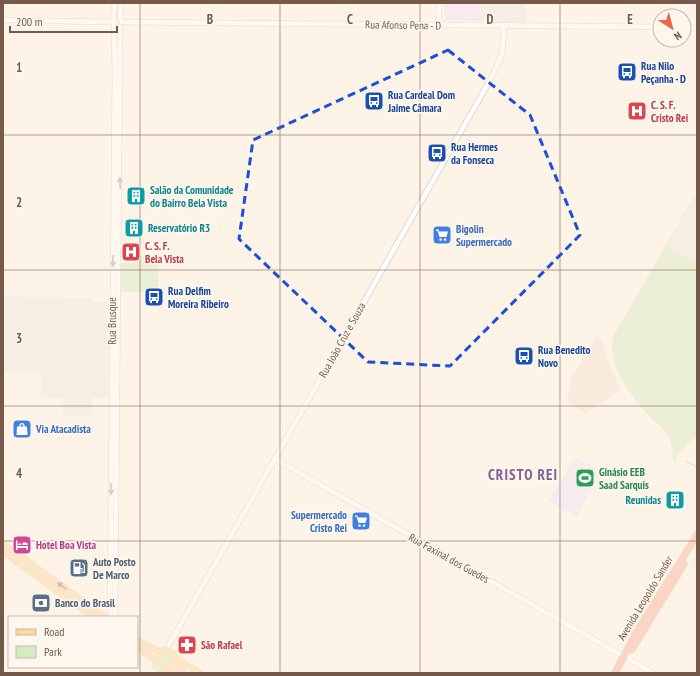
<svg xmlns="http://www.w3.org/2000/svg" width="700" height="676" viewBox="0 0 700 676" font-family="'PT Sans Narrow',sans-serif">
  <rect width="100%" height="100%" fill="#fdf3e6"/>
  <polygon fill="#f4e5d4" points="596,335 603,340 607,358 621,391 585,413 567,402 571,379"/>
  <g fill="#ede6e0">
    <polygon points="484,3 526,3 526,22 484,21"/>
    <polygon points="697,195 697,264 666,245 693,197"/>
    <polygon points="3,297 93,298 93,301 109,301 108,398 92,398 92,415 63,415 63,398 41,398 41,372 3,372"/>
    <polygon points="697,553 697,568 696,569 689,566"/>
  </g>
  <g fill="#f0e3f9">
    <rect x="444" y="3" width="40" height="18"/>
    <polygon points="575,457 595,468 598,474 577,517 549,501"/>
  </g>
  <g fill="#d5ebc4">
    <path d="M666,245l31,19v173c-9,6 -18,14 -22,24h-2c-1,-8 -1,-21 -6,-27 -5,-8 -14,-13 -20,-20 -18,-21 -39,-48 -34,-77z"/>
    <polygon points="137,255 158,255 158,292 121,292 121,263 136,263"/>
    <polygon points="580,466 596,476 589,488 573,479"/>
    <circle cx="166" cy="658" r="4.5"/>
    <polygon points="154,662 168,673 159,673 151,667"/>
  </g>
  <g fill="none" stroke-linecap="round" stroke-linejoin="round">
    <polyline stroke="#a0d1d9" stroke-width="1" points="686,461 697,467"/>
    <g stroke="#d1bdae" stroke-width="6">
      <g id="minor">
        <polyline points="120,19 121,3"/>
        <polyline points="3,20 113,22"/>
        <polyline points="113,22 115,3"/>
        <polyline points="122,22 660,27"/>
        <polyline points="439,25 439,3"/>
        <polyline points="684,28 697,28"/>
        <polyline points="275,459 623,656"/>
        <polyline points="110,617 115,74 114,25"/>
        <polyline points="115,617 120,27"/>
        <polyline points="166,650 493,75 502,54 504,26"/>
        <polyline points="627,652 630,660 653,673"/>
      </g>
    </g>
    <g stroke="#d9d1cc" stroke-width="7">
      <g id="major">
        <polyline points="3,544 105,617"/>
        <polyline points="3,552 93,617"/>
        <polyline points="137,640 160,652"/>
        <polyline points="137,647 174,673"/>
        <polyline points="174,657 200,673"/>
        <path d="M158,661l2,-9c7,-4 14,-1 14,8l-4,5 -4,2"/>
        <polyline points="174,662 184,673"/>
      </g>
    </g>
    <g stroke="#d9d1cc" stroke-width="8">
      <g id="highway">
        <polyline points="632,649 684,564"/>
        <polyline points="615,673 636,633 697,535"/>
      </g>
    </g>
    <use href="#minor" stroke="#fff" stroke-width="5"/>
    <use href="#major" stroke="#fcd79e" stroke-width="6"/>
    <use href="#highway" stroke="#f7b29c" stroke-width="7"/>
  </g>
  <defs><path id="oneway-solid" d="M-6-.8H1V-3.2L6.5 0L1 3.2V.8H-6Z"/></defs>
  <g fill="#ad9b92">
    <use href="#oneway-solid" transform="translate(120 183) rotate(-90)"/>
    <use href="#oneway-solid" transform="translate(113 261) rotate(90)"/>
    <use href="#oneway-solid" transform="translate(111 489) rotate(90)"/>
  </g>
  <use fill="#9f7f63" href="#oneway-solid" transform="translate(62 586) rotate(-144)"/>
  <path d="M0 0H700V676H0ZM448,50l82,65 50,120 -130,131 -82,-4 -129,-123 14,-99z" fill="#fdf3e6" fill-opacity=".55" fill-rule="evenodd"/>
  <path fill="none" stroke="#1d4ed8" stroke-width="3" stroke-dasharray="8 5" stroke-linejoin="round" d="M448,50l82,65 50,120 -130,131 -82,-4 -129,-123 14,-99z"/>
  <path fill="none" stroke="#77594a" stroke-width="1" stroke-opacity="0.55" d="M140,3v670M280,3v670M420,3v670M560,3v670M3,135h694M3,270h694M3,406h694M3,541h694"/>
  <defs>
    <g id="bus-square" transform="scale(1)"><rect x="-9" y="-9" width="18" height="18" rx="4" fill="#1a4fb4" stroke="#fff7ed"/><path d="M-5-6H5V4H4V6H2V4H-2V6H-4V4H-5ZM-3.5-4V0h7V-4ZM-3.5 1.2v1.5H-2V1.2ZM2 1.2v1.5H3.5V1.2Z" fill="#fff"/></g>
    <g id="hospital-square" transform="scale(1)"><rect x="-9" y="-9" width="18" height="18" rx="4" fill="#e0444e" stroke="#fff7ed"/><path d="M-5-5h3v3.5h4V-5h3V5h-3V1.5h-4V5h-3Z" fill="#fff"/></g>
    <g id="building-square" transform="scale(1)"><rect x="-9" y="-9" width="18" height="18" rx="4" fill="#0f9aa8" stroke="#fff7ed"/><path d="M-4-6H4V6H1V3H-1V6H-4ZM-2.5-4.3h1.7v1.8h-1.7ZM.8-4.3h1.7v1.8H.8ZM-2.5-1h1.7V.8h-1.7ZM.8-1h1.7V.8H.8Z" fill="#fff"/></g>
    <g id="supermarket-square" transform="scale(1)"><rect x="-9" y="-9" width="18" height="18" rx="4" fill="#3f7fe0" stroke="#fff7ed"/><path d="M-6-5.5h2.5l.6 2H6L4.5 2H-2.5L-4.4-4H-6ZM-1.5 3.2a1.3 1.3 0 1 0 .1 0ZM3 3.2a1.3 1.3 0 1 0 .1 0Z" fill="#fff"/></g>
    <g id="shop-square" transform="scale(1)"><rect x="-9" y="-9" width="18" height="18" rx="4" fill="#3f7fe0" stroke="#fff7ed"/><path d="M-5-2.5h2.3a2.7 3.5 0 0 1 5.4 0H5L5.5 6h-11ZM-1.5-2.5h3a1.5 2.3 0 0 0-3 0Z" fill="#fff"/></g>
    <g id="stadium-square" transform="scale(1)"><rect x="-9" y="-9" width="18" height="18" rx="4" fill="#2e9e5b" stroke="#fff7ed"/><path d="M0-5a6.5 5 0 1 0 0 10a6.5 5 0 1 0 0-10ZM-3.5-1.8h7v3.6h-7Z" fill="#fff"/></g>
    <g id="hotel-square" transform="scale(1)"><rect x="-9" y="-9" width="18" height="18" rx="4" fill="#d1479c" stroke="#fff7ed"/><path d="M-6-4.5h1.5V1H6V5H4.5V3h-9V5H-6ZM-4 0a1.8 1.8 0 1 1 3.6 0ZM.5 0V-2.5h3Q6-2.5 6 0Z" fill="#fff"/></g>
    <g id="fuel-square" transform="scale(1)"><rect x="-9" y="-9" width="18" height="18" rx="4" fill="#5c6f8a" stroke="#fff7ed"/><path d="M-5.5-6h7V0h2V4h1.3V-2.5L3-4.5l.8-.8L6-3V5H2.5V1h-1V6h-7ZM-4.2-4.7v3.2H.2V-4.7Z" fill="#fff"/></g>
    <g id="bank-square" transform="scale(1)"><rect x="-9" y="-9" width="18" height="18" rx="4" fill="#5c6f8a" stroke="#fff7ed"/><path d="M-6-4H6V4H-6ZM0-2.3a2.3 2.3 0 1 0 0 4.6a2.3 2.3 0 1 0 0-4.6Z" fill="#fff"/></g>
    <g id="pharmacy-square" transform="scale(1)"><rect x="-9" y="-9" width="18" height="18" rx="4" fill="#e0444e" stroke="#fff7ed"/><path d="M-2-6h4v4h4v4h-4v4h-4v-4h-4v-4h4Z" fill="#fff"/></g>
  </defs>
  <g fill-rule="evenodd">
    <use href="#bus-square" x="627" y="72"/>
    <use href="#bus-square" x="374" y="101"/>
    <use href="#hospital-square" x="637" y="111"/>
    <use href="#bus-square" x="437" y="153"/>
    <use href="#building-square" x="136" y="196"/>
    <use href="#building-square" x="134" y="228"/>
    <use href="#supermarket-square" x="442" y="235"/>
    <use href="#hospital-square" x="131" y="252"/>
    <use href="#bus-square" x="154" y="297"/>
    <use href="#bus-square" x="524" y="356"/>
    <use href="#shop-square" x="22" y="429"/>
    <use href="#stadium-square" x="585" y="478"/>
    <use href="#building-square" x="675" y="500"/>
    <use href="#supermarket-square" x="361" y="521"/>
    <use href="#hotel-square" x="22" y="545"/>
    <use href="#fuel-square" x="79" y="568"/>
    <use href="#bank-square" x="41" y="603"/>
    <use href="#pharmacy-square" x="187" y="645"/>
  </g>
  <g text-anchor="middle" stroke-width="3.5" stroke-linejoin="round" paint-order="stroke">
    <g font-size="11" fill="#77594a" stroke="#fff7ed">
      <text transform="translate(403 25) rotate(1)" y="4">Rua Afonso Pena - D</text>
      <text transform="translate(112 321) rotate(-90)" y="4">Rua Brusque</text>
      <text transform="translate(342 340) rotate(-61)" y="4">Rua João Cruz e Souza</text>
      <text transform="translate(449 558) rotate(29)" y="4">Rua Faxinal dos Guedes</text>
      <text transform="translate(645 598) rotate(-59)" y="4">Avenida Leopoldo Sander</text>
    </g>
    <g font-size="11" font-weight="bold" fill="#164399" stroke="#fff7ed" text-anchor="start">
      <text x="641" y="70">Rua Nilo<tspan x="641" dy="13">Peçanha - D</tspan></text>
      <text x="388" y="99">Rua Cardeal Dom<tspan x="388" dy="13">Jaime Câmara</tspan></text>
      <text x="451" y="151">Rua Hermes<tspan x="451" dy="13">da Fonseca</tspan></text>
      <text x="168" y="295">Rua Delfim<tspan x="168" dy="13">Moreira Ribeiro</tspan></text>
      <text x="538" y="354">Rua Benedito<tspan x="538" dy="13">Novo</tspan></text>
    </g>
    <g font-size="11" font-weight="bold" fill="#be3a42" stroke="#fff7ed" text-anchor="start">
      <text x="651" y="109">C. S. F.<tspan x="651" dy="13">Cristo Rei</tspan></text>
      <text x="145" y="250">C. S. F.<tspan x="145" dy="13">Bela Vista</tspan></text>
      <text x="201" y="649">São Rafael</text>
    </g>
    <g font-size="11" font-weight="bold" fill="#0d838f" stroke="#fff7ed" text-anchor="start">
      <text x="150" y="194">Salão da Comunidade<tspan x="150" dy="13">do Bairro Bela Vista</tspan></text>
      <text x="148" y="232">Reservatório R3</text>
      <text x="661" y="504" text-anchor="end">Reunidas</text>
    </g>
    <g font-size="11" font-weight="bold" fill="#366cbe" stroke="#fff7ed" text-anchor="start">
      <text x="456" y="233">Bigolin<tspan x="456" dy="13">Supermercado</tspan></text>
      <text x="36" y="433">Via Atacadista</text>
      <text x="347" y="519" text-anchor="end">Supermercado<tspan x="347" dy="13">Cristo Rei</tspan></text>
    </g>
    <g font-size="11" font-weight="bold" fill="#27864d" stroke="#fff7ed" text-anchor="start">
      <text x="599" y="476">Ginásio EEB<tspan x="599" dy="13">Saad Sarquis</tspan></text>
    </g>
    <g font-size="11" font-weight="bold" fill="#b23c85" stroke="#fff7ed" text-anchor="start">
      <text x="36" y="549">Hotel Boa Vista</text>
    </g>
    <g font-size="11" font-weight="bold" fill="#4e5e75" stroke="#fff7ed" text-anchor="start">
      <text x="93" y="566">Auto Posto<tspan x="93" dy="13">De Marco</tspan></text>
      <text x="55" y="607">Banco do Brasil</text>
    </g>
    <g font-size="15" font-weight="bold" letter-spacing="1" fill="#816293" stroke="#fff7ed">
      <text x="523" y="480">CRISTO REI</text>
    </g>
  </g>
  <g font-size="13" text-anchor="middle" font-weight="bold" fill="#77594a" stroke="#fff7ed" stroke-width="3.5" stroke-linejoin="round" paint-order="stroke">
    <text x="210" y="24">B</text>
    <text x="350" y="24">C</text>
    <text x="490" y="24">D</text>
    <text x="630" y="24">E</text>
    <text x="19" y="72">1</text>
    <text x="19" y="207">2</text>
    <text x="19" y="343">3</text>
    <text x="19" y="478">4</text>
  </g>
  <rect width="700" height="676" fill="none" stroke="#77594a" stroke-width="8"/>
  <rect x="8" y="616" width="130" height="52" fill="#fff7ed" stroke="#c9b8ac"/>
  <rect x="16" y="629" width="20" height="6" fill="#fcd79e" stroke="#c9b8ac"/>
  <text x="44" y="636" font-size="12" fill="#77594a">Road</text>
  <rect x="16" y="646" width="20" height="12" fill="#d5ebc4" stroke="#c9b8ac"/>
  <text x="44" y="656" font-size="12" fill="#77594a">Park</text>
  <g transform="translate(672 28) rotate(144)"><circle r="19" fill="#fff7ed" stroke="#c9b8ac"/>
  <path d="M0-3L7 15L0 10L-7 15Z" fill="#e8694a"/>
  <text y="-6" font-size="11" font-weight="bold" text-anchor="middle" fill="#77594a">N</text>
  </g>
  <path d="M10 26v6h107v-6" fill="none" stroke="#77594a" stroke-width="2"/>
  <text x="16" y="26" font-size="12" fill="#77594a" stroke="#fff7ed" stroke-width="3" paint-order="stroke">200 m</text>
</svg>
